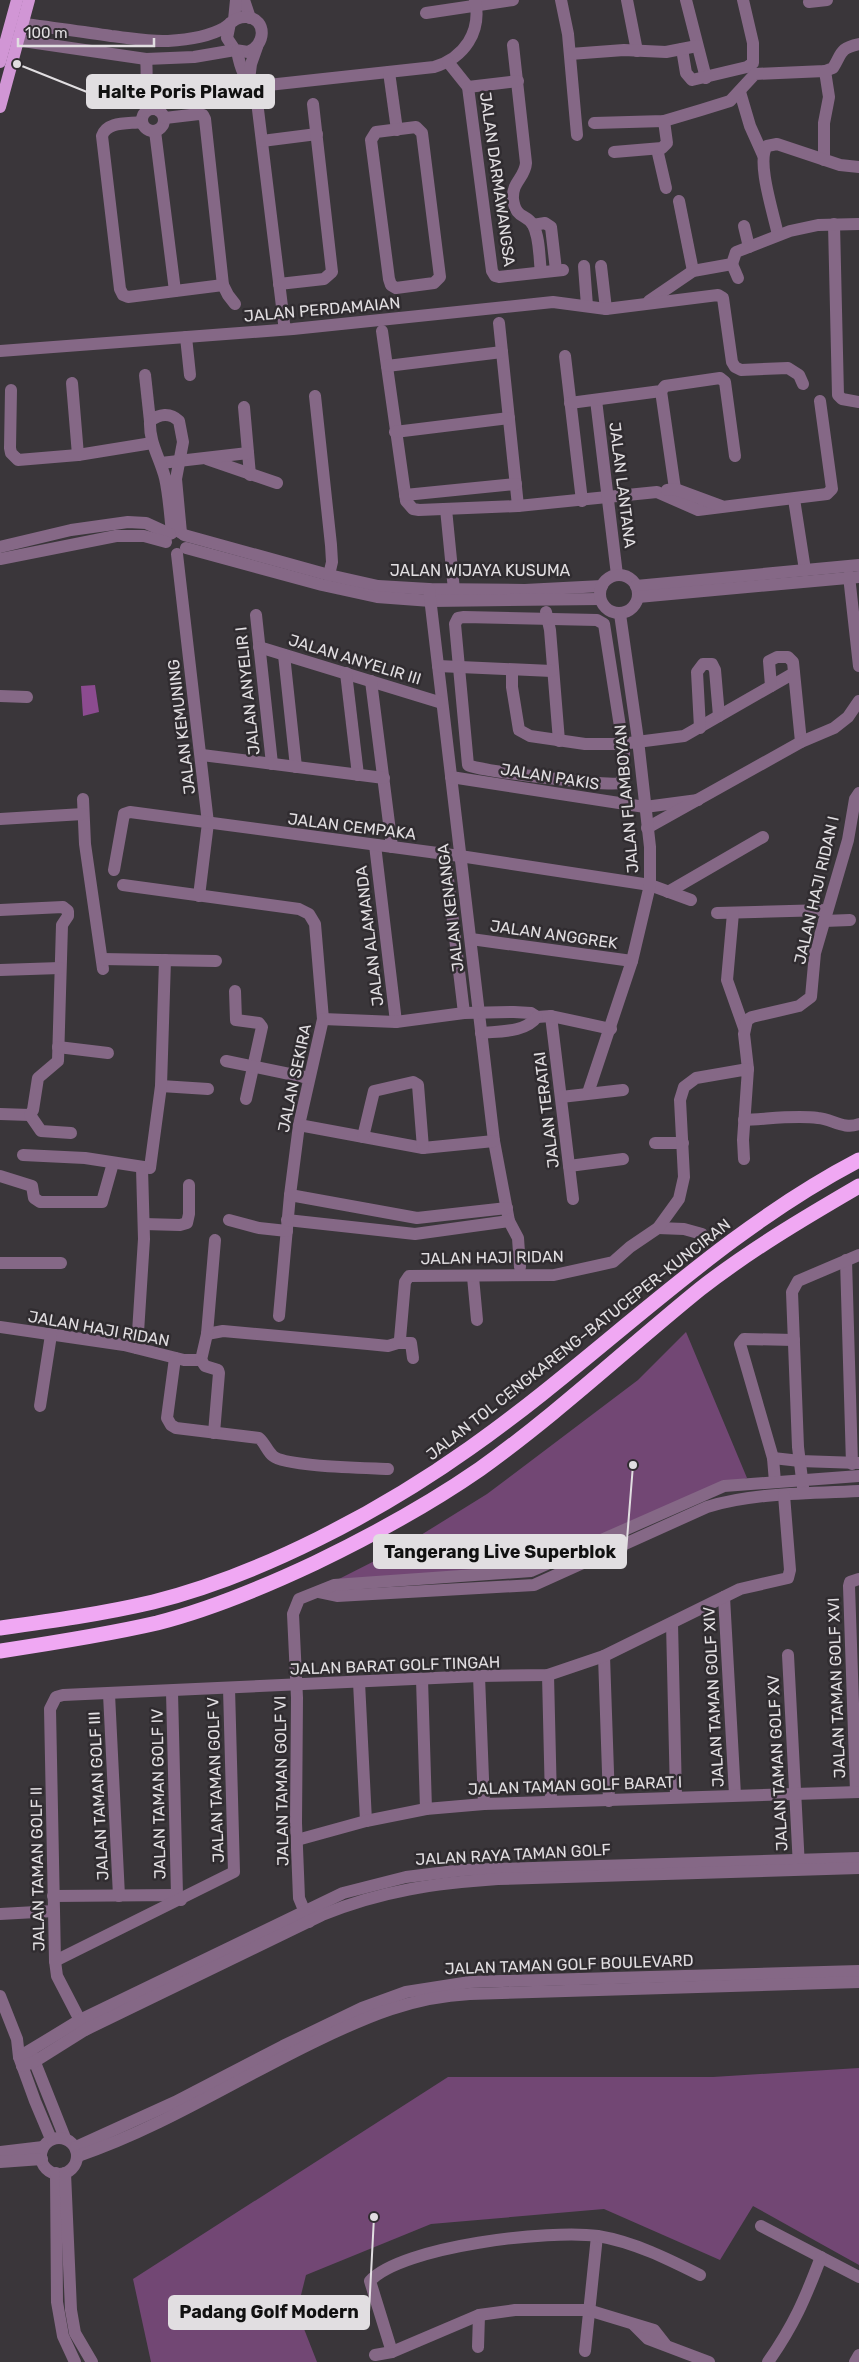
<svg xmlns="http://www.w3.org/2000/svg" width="859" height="2362" viewBox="0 0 859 2362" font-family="Rubik,sans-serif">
  <rect width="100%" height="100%" fill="#3a363a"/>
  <g fill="#724774">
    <polygon points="686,1332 747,1478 515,1572 337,1580 400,1548 487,1494 638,1380"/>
    <polygon points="859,2068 859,2265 753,2206 720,2260 604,2209 431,2224 306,2275 297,2311 317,2362 151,2362 133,2279 448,2077 713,2077"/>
  </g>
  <polygon fill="#8c4b90" points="95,685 99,712 83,716 81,686"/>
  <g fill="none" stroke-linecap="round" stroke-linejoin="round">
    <g stroke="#856886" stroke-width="12">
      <polyline points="244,0 250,18"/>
      <polyline points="561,0 568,34 577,135"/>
      <polyline points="627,0 637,51"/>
      <polyline points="686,0 706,78"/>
      <polyline points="809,2 827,0"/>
      <polyline points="426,13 513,0"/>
      <polyline points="234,20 236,0"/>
      <path d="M12,22c33,5 66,9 99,14 19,2 38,6 57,5 18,-1 40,-4 56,-13 7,-5 13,-12 23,-11 21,3 18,29 1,35l-13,-2 -8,-12 3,-15"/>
      <polyline points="9,39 146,59 194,57 235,50"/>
      <path d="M513,45l13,118c-1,15 -14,18 -13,36 3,21 13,14 20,26 7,13 6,33 8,47"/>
      <polyline points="682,49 686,73 692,80 747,67 753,63 753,43 743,0"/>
      <path d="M237,51c3,15 6,30 22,35l175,-19c30,-9 48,-35 41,-67"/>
      <polyline points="570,54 624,50 666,52 697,46"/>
      <path d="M146,59c2,18 -1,34 0,52"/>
      <polyline points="448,62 468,87 492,271 495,276 499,277 563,270"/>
      <polyline points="389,72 397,130"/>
      <polyline points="148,79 156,93 158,110"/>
      <polyline points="249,80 251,64 257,47"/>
      <polyline points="255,85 284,323"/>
      <polyline points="468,87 518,81"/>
      <polyline points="740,92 750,126 763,155"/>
      <circle cx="153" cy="120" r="11"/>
      <polyline points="165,118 199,114 203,115 205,119 223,285 228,295 235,304"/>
      <path d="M142,122c-14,2 -35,-1 -40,14l18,153 3,6 5,2 95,-12"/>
      <path d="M594,123l70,-2 37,-11 29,-9 25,-27 70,-3 8,-3c9,-15 7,-20 26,-24"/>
      <polygon points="416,127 422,133 440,277 434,283 396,288 391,285 389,279 371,140 376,132"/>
      <polyline points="155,131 175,291"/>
      <polyline points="262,141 317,134"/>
      <polyline points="657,149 666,188"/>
      <polyline points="614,152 662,148 667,143 664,121"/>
      <polyline points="824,160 824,123 829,97 825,71"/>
      <polyline points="679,201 693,271"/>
      <polyline points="834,224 838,395 842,399 859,402"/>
      <polyline points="533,225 545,223 551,227 556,270"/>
      <polyline points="744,226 749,247"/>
      <path d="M778,235c-4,-20 -22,-74 -11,-89l10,-2 63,21 19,2"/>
      <polyline points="732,264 738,278"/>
      <polyline points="584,266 587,306"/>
      <polyline points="601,266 606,309"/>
      <polyline points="279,284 324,279 332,272 313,104"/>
      <polyline points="649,301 693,271 732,264 736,252 790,231 818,225 859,224"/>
      <polyline points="499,323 518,506"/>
      <polyline points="382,331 406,501 413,509 419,510 518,506 657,492 698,510 827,494 832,489 820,401"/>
      <polyline points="186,337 190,375"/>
      <polyline points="0,351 293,329 553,302 606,309 718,295 723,298 732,362 735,367 741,370 788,368 799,375 803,384"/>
      <polyline points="565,356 582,501"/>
      <polyline points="387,366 502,352"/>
      <polyline points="145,375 150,421"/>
      <polyline points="72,383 78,455"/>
      <polyline points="11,390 10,448 11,453 18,460 78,455 152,443"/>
      <polyline points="661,391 675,489"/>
      <polyline points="315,396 331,545 332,562 329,575"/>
      <polyline points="596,400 617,575"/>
      <polyline points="570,403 661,391 665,386 720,378 725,382 735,456"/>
      <polyline points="244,407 250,475"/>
      <polyline points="395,432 509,418"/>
      <polyline points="207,459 277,483"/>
      <polyline points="161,463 248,453"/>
      <polyline points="667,490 675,489 721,506"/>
      <polyline points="405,495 516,484"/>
      <polyline points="794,499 805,570"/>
      <polyline points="446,509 454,590"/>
      <path d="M172,533c-2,-18 -3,-37 -7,-55 -5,-20 -16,-35 -15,-57 9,-7 20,-9 29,0l4,21 -7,37 5,54"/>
      <polyline points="184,535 329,575 378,586 429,589 525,590 602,586"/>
      <polyline points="0,547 71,530 128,522 146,523 170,534"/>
      <polyline points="186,548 322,585 377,597 431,601 600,599"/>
      <polyline points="177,554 208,823 199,896"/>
      <polyline points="0,559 116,536 144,536 166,542"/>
      <circle cx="619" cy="594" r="19"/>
      <polyline points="849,576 859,666"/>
      <polyline points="636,586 859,565"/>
      <polyline points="429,589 494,1141 509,1221 518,1238 520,1267"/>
      <polyline points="638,597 859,577"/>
      <polyline points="546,612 550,630 559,741"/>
      <polyline points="256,615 272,764"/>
      <path d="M464,617l133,3 7,4 20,128v21l-3,10c-8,4 -143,-12 -153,-18l-13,-141 3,-6z"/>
      <polyline points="259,647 442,703"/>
      <polyline points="284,655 296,767"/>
      <polyline points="438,666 552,671"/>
      <polyline points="512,670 512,687 519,730 530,736 585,744 621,744 684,736 794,673"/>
      <polyline points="346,673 358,775"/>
      <polyline points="371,681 392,847"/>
      <polyline points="771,686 769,661 777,657 788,657 793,662 801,742"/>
      <polyline points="0,696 27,697"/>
      <polyline points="700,728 697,672 703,664 712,664 715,670 719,716"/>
      <polyline points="202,755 384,778"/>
      <polyline points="451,777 645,807 698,800"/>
      <polyline points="83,799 85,844 103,969"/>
      <polyline points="0,819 83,814"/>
      <polyline points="647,828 801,742 834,728 848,717 859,701"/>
      <polyline points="375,845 396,1022"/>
      <polyline points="445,854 464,1013"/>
      <polyline points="114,870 124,814 130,812 460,856 650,885 691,900"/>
      <polyline points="123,885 299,909 309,914 315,924 323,1019 299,1125 290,1195 279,1316"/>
      <polyline points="668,892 763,837"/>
      <polyline points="0,910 63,907 68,911 68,916 62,925 58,1061 38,1078 33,1110 30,1115 0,1114"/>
      <polyline points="717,913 827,910"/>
      <polyline points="733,913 727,980 744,1028"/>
      <polyline points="824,921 850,920"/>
      <polyline points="471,939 632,961"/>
      <polyline points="102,959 216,961"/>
      <polyline points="0,970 60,968"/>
      <polyline points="235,991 236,1020 259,1023 262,1027 246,1099"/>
      <polyline points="551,1016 573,1199"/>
      <polyline points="323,1019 396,1022 464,1013 514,1012 531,1013 537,1017 551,1016 611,1029"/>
      <path d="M481,1033c18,-2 44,0 56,-16"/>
      <polyline points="58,1047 108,1053"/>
      <polyline points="226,1061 309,1078"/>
      <polyline points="748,1069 744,1034 747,1020 752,1017 799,1006 811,997 815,953 848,840 855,799 859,793"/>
      <polyline points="161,1086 208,1089"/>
      <polyline points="588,1093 632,961 650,885 650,847 638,740 620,614"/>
      <polyline points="561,1097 623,1090"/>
      <polyline points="30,1115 41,1131 71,1133"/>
      <path d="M744,1120c25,-1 50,-5 74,-2 14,1 26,12 41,6"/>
      <polyline points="299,1125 423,1148 494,1141"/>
      <polyline points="363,1137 374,1091 413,1082 418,1085 423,1148"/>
      <polyline points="655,1143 683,1143"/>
      <polyline points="23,1155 85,1158 150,1168 161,1086 165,960"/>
      <polyline points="569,1166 623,1159"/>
      <polyline points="0,1176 32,1186 34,1198 40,1202 102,1202 113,1163"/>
      <polyline points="290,1195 417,1218 507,1208"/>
      <polyline points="229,1220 259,1228 287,1231"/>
      <polyline points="287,1220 415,1234 509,1221"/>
      <polyline points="144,1224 180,1225 187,1223 189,1214 189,1185"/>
      <polyline points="658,1228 684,1229 702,1234"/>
      <polyline points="846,1260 852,1464"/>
      <polyline points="0,1263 61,1263"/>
      <polyline points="473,1277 477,1320"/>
      <polyline points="0,1327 124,1345 184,1360 201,1360"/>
      <polyline points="207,1334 223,1331 368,1344 388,1346 398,1343 400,1339 405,1282 409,1276 554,1275 613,1262 630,1247 658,1228 679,1199 684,1177 680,1100 684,1087 696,1078 748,1069 743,1140 744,1159"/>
      <polyline points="398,1343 411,1343 413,1358"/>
      <polyline points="137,1348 144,1239 142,1168"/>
      <path d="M175,1358l-8,60 4,7 5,3 83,10c6,5 8,13 14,18 13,11 95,12 115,13"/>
      <polyline points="201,1360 207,1334 215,1240"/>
      <polyline points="201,1360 205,1366 218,1370 219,1373 214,1433"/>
      <polyline points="40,1406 51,1335"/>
      <polyline points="773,1458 800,1461 859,1463"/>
      <polyline points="775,1482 773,1458 740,1344 744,1339 794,1340"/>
      <polyline points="803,1487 798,1447 792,1292 798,1281 859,1255"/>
      <path d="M318,1592l19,4 197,-11 173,-78c49,-15 102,-13 152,-16"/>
      <polyline points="724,1597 735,1795"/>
      <polyline points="672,1623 676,1796"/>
      <polyline points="788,1655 799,1867"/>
      <polyline points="604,1656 609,1801"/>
      <polyline points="548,1675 551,1801"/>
      <polyline points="479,1676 484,1804"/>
      <polyline points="422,1679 426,1809"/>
      <polyline points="359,1682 366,1821"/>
      <polyline points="172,1692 177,1895"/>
      <polyline points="109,1694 119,1896"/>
      <polyline points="856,1792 849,1586 850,1582 859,1579"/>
      <polyline points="297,1840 366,1821 426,1809 484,1804 859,1792"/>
      <polyline points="53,1896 177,1895 181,1900"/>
      <polyline points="0,1914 54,1911"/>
      <polyline points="309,1922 299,1898 296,1823 297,1698 293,1614 299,1599 334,1585 531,1571 724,1486 859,1476"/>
      <polyline points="55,1961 234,1872 229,1688"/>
      <polyline points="0,1996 17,2039 19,2057 35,2101 51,2139"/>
      <polyline points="85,2030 57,1976 55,1961 50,1709 56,1697 63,1695 479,1676 548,1675 604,1656 740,1589 788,1578 790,1570 784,1495"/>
      <polyline points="32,2055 65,2138"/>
      <polyline points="19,2057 80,2020 343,1893 406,1877 463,1870 859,1858"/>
      <path d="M22,2066l12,-4 51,-32 237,-115c58,-24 114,-32 176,-36l361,-11"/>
      <circle cx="59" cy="2156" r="18"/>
      <polyline points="76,2147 175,2102 283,2046 362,2008 406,1992 470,1982 859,1971"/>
      <polyline points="0,2152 43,2147"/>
      <path d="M78,2156c83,-28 159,-77 238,-115 52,-25 96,-44 154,-47l389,-12"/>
      <polyline points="0,2162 42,2159"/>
      <polyline points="56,2173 57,2302 63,2336 75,2362"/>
      <polyline points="65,2173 71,2310 75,2333 92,2362"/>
      <polyline points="761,2226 859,2277"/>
      <polyline points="634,2325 648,2339 709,2362"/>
      <polyline points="478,2347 479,2315"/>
      <polyline points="585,2351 597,2236"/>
      <path d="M392,2352l-22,-71c32,-35 181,-52 228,-45 36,6 70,23 102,39"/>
      <polyline points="375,2355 392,2352 479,2315 515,2310 588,2310 654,2330 665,2344"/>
      <path d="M768,2362c26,-37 37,-63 53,-105"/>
      <polyline points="855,2362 859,2355"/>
    </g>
    <g stroke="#d196d5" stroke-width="12">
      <polyline points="0,62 17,0"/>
      <polyline points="0,107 29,0"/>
    </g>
    <g stroke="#f0a8f3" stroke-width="15">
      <path d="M0,1628c51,-7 102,-14 153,-26 108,-27 227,-90 317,-154 132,-93 245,-213 389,-288"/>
      <path d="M0,1651c53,-8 105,-16 157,-28 55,-14 107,-36 158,-60 58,-28 113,-58 165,-94 77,-55 146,-120 220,-180 50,-39 104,-71 159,-103"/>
    </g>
  </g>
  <g text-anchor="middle" stroke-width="5" stroke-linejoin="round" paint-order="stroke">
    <g font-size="16" fill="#e1dee1" stroke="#302c30">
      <text transform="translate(498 179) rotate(82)" y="6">JALAN DARMAWANGSA</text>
      <text transform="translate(322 309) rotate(-5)" y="6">JALAN PERDAMAIAN</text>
      <text transform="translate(623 485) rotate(83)" y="6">JALAN LANTANA</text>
      <text x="480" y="576">JALAN WIJAYA KUSUMA</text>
      <text transform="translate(355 659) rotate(17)" y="6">JALAN ANYELIR III</text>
      <text transform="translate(247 691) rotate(-96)" y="6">JALAN ANYELIR I</text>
      <text transform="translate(181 727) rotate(-97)" y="6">JALAN KEMUNING</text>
      <text transform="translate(550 776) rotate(9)" y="6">JALAN PAKIS</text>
      <text transform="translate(626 799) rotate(-95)" y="6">JALAN FLAMBOYAN</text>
      <text transform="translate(352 826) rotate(7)" y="6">JALAN CEMPAKA</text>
      <text transform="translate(816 890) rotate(-77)" y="6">JALAN HAJI RIDAN I</text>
      <text transform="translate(450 908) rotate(-97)" y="6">JALAN KENANGA</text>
      <text transform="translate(554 934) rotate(8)" y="6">JALAN ANGGREK</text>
      <text transform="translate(369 936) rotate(-97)" y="6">JALAN ALAMANDA</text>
      <text transform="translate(294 1078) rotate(-78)" y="6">JALAN SEKIRA</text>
      <text transform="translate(546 1110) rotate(-97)" y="6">JALAN TERATAI</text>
      <text transform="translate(492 1257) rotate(-1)" y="6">JALAN HAJI RIDAN</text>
      <text transform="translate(99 1328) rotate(10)" y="6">JALAN HAJI RIDAN</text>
      <text transform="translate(578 1339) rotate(-38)" y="6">JALAN TOL CENGKARENG–BATUCEPER–KUNCIRAN</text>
      <text transform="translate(395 1665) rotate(-2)" y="6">JALAN BARAT GOLF TINGAH</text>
      <text transform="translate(836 1688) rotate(-92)" y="6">JALAN TAMAN GOLF XVI</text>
      <text transform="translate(713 1697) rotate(-93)" y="6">JALAN TAMAN GOLF XIV</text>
      <text transform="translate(777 1763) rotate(-93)" y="6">JALAN TAMAN GOLF XV</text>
      <text transform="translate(215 1780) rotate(-92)" y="6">JALAN TAMAN GOLF V</text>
      <text transform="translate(281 1781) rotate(-91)" y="6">JALAN TAMAN GOLF VI</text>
      <text transform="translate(575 1785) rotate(-2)" y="6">JALAN TAMAN GOLF BARAT I</text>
      <text transform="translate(158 1794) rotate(-91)" y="6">JALAN TAMAN GOLF IV</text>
      <text transform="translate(98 1796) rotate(-93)" y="6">JALAN TAMAN GOLF III</text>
      <text transform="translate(513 1854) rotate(-3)" y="6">JALAN RAYA TAMAN GOLF</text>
      <text transform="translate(37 1869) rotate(-91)" y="6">JALAN TAMAN GOLF II</text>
      <text transform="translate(569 1964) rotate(-2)" y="6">JALAN TAMAN GOLF BOULEVARD</text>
    </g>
  </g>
  <path fill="none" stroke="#e1dee1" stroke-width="2" d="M17 64L87 92M633 1465L626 1552M374 2217L369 2312"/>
  <g fill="#e1dee1" stroke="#302c30" stroke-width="2">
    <circle cx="17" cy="64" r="5"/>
    <circle cx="633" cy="1465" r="5"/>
    <circle cx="374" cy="2217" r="5"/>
  </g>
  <g fill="#e1dee1" stroke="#e1dee1" stroke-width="2">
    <rect x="87" y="75" width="187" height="33" rx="5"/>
    <rect x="374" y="1535" width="252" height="33" rx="5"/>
    <rect x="169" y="2296" width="200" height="33" rx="5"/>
  </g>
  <g font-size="18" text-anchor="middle" font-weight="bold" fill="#111">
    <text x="181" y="98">Halte Poris Plawad</text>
    <text x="500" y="1558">Tangerang Live Superblok</text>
    <text x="269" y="2318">Padang Golf Modern</text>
  </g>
  <path d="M18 38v8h136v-8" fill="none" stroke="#e1dee1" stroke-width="2.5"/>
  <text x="25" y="38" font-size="15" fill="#e1dee1" stroke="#302c30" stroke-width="4" paint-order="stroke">100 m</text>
</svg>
